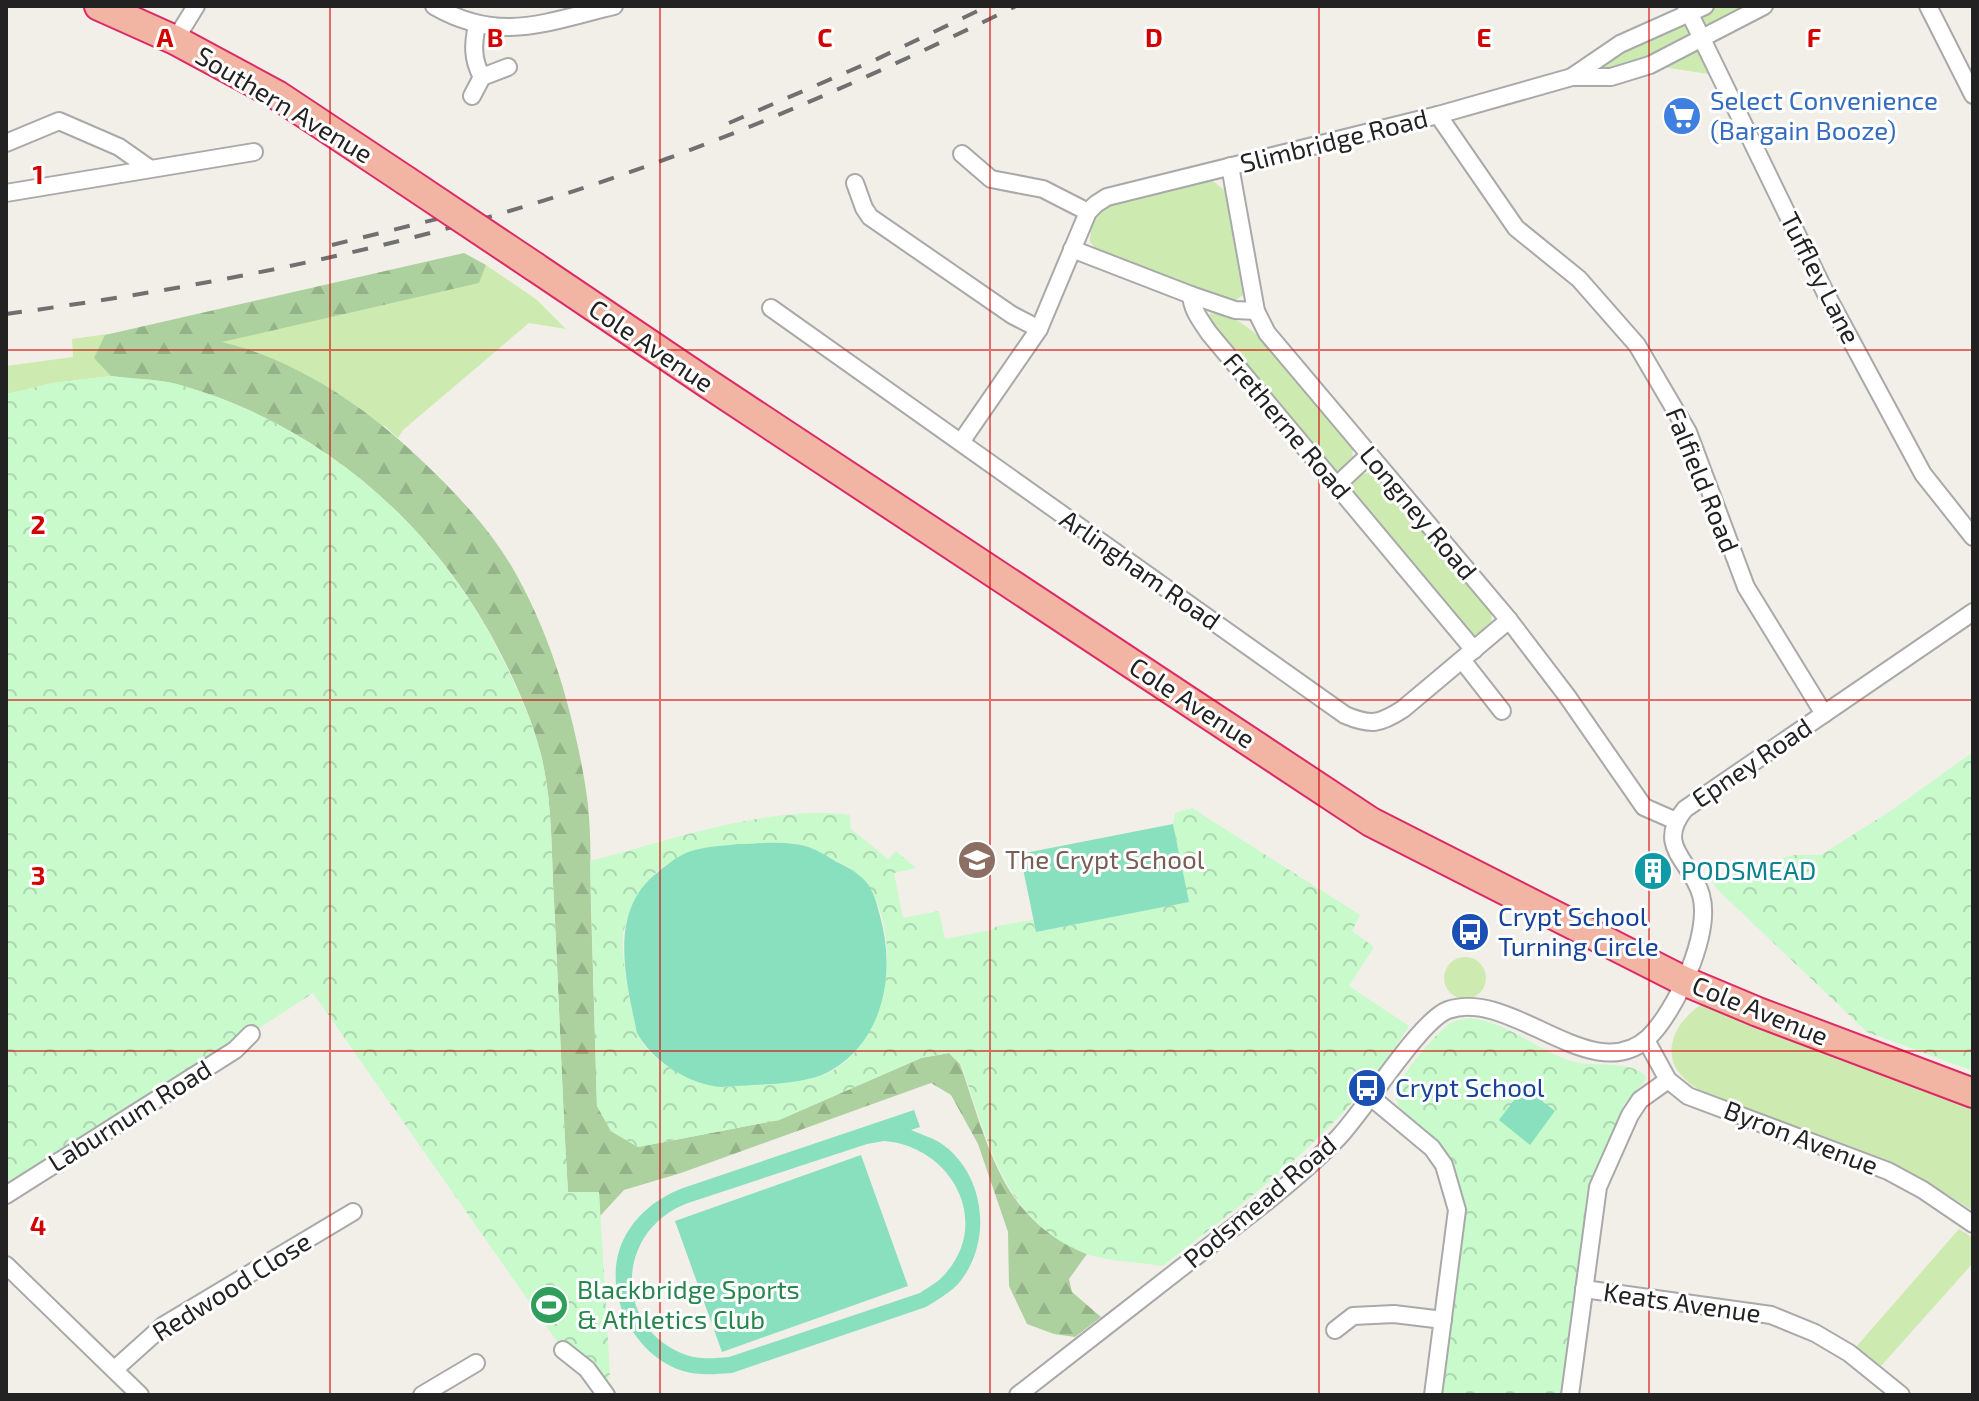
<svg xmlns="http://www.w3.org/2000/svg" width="1979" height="1401" viewBox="0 0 1979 1401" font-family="'Exo 2',sans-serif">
  <defs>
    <pattern id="forest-firs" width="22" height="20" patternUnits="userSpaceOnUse" patternTransform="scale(2)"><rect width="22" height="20" fill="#add19e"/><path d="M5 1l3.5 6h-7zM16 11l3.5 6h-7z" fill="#95b388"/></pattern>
    <pattern id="park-crowns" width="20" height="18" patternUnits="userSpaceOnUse" patternTransform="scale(2)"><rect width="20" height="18" fill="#c8facc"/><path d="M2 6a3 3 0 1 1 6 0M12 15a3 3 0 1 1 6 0" fill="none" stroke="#acd6af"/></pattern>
  </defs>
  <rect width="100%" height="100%" fill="#f2efe9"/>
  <g fill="#cdebb0">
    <polygon points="1705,6 1764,6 1702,37 1721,76 1650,65 1572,77"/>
    <path d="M1210,179l17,13 17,97 -1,6 -11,8 -131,-48 -11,-13c1,-21 3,-30 24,-39z"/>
    <polygon points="486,265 537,300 566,329 529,323 403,430 398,438 385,426 111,376 53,383 6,394 6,366 73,357 72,339 478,283"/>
    <path d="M1219,312c50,17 98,91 133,132l1,15 -11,12 -12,-2 -122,-147 1,-8z"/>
    <path d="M1370,473l8,2 112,134c4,15 0,18 -12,27l-12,-5 -114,-138 -4,-8 12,-11z"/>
    <circle cx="1465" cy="978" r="21"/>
    <path d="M1704,1003l269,99v109c-81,-56 -180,-85 -271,-119 -7,-5 -15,-10 -20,-16 -24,-25 -3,-59 22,-73z"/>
    <polygon points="1959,1229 1973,1238 1973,1263 1881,1366 1858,1350 1856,1347"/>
  </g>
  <path fill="url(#forest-firs)" d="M464,253l22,12 -7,18 -257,59c74,18 141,63 196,115 35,33 69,68 94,110 39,67 62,147 74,223 6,38 4,78 5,116 2,66 4,133 6,200l14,25 27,16 141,-27 142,-62 28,-5 11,11c17,47 32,112 66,148 16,19 39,32 61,42l-18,25 3,13 29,25 -26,20 -21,-3 -27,-10 -18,-38 -1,-54 -30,-88 -27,-49 -20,-12 -250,90 -57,17 -24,26 -1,-23h-31c-6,-97 -9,-194 -14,-291 -3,-49 -1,-103 -14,-151 -8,-32 -23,-65 -38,-95 -66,-132 -182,-232 -325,-272 -21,-5 -44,-5 -66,-8l-17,-18 11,-23z"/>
  <g fill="url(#park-crowns)" fill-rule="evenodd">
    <path d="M111,376c22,3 45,3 66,8 143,40 259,140 324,272 15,30 30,62 39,95 13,48 11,102 14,151 5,97 8,193 14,290h31l11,181 -6,20 -41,-43 -250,-357 -307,200v-799l47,-11z"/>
    <polygon points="1973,752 1973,1071 1867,1032 1718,890 1711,880 1794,855 1821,855 1892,810"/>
    <path d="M1192,808l168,107 -8,16 22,16 -25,39 60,40c-65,105 -151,165 -246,240 -24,-4 -55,-4 -79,-13 -82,-33 -96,-114 -123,-189l-12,-11 -28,5 -142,62 -141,27 -27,-16 -14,-25 -7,-245c77,-20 182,-57 260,-46l1,14 37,30 8,-8 20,17 -22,5 9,45 36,-7 6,28 46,-9 6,-4 36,-6 3,12 152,-30 -15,-78 2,-11zM738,844c21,0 47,-4 67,2 10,3 19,9 28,13 9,5 19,9 26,16 48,49 33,170 -33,199 -28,11 -73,10 -104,13 -23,-2 -66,-22 -79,-43 -10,-16 -23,-90 -20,-109 3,-18 17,-48 30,-60 28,-24 49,-26 85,-31z"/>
    <path d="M1470,1018c42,5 69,35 105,44 21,5 60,-2 72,16l-24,28 -31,79 -30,210h-121l23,-190 -15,-47 -18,-22 -31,-28c-4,-6 -5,-12 -3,-19 4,-14 41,-59 54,-66 5,-3 13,-4 19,-5z"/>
  </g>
  <g fill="#88e0be" fill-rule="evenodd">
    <polygon points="1173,824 1189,902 1036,932 1020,854"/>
    <path d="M738,844c21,0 46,-4 67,2 11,3 22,10 32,16 11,5 23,12 30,21 7,9 10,22 13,33 16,56 4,125 -50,155 -25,15 -78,13 -108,16 -32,-2 -69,-25 -85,-54 -11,-53 -30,-122 21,-161 11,-9 23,-19 37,-22 14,-4 29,-4 43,-6z"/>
    <polygon points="1524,1087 1555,1111 1530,1145 1499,1120"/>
    <path d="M914,1110l6,17 -9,3c9,4 19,7 28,12 47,30 55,102 18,143 -9,9 -20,15 -31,22l-194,66c-16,1 -33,3 -49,-2 -47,-15 -78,-72 -64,-120 10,-31 35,-52 64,-63zM884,1141c66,5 109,79 61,133 -6,8 -17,13 -25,19l-191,64c-14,1 -29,3 -43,-2 -74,-27 -71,-125 2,-152l179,-59z"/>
    <polygon points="861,1155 908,1286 722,1352 675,1221"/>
  </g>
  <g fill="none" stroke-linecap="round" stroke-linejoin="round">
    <g stroke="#a9a9a9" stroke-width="20">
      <g id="minor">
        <path d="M434,6c66,38 112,16 180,0"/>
        <polyline points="1686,6 1826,294 1923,474 1973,537"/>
        <polyline points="1928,6 1973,95"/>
        <path d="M477,25c-4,19 -5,34 5,52"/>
        <polyline points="175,40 196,6"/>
        <polyline points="1573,76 1620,44 1705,6"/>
        <polyline points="472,96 482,77 508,67"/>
        <polyline points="1438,115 1516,228 1579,279 1637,345 1688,432 1746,587 1824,714"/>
        <polyline points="6,143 59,121 119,147 149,168"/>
        <polyline points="962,154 991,179 1043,189 1088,212"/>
        <polyline points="1230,166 1256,311 1267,333 1509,620 1567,696 1644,807 1676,821"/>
        <polyline points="855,183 864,208 870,217 1012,315 1039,329"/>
        <polyline points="6,193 254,152"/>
        <path d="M1072,249l119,46c1,15 10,26 18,38l265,317"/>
        <polyline points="1191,295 1235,310 1256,311"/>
        <path d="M771,308l574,407c26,11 35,9 58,-6l106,-89"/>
        <polyline points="961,442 1039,329 1088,212 1096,204 1107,197 1438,115 1572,77 1611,77 1650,65 1764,6"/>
        <polyline points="1337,485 1369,455"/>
        <polyline points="1462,660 1502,711"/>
        <polyline points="1646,1040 1668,1080 1688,1096 1888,1171 1923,1190 1973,1224"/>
        <polyline points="1372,1098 1432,1148 1444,1165 1457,1210 1433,1395"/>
        <polyline points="6,1195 235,1050 251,1034"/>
        <polyline points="6,1265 140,1395"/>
        <polyline points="1584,1289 1771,1315 1815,1333 1849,1353 1901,1395"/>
        <polyline points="1335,1330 1353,1316 1394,1314 1443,1320"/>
        <polyline points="563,1350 587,1369 606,1395"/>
        <polyline points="115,1369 164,1325 353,1212"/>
        <polyline points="422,1395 476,1363"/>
        <path d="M1018,1395c60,-47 121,-94 181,-141 48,-37 97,-73 139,-116 27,-28 82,-118 110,-128 64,-22 144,79 200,28 28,-27 64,-105 53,-143 -9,-34 -47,-48 -16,-86l288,-197"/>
        <polyline points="1570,1395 1598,1187 1630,1115 1640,1100 1668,1080"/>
      </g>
    </g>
    <g stroke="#dc2a67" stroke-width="32">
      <g id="trunk">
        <polyline points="99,6 175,40 277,95 405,180"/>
        <polyline points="535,267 704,381 1371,822 1684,981 1758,1012 1973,1093"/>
      </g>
    </g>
    <use href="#minor" stroke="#fff" stroke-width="16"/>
    <use href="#trunk" stroke="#f2b4a3" stroke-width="28"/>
    <g stroke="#707070" stroke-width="4" stroke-dasharray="16 16" stroke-linecap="butt">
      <polyline points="729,123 875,60 988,6"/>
      <polyline points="332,245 441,218"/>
      <path d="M6,314c224,-30 448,-76 660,-155 120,-44 236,-97 350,-153"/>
    </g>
    <g stroke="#dc2a67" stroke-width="32" stroke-linecap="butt">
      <polyline id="trunk-bridge" points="405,180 535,267"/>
    </g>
    <use href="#trunk-bridge" stroke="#f2b4a3" stroke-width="28"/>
  </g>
  <path fill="none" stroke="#d40000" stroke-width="2" stroke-opacity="0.55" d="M330,6v1389M660,6v1389M990,6v1389M1319,6v1389M1649,6v1389M6,350h1967M6,700h1967M6,1051h1967"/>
  <defs>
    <g id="supermarket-disc" transform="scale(2)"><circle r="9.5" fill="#3f7fe0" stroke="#fff"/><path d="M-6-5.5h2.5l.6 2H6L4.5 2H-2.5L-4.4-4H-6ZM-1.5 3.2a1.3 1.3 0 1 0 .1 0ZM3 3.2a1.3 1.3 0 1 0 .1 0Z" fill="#fff"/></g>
    <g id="school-disc" transform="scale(2)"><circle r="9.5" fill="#8d6e63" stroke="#fff"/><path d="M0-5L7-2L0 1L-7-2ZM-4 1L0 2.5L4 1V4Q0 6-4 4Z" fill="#fff"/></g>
    <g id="building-disc" transform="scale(2)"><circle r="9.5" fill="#0f9aa8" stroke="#fff"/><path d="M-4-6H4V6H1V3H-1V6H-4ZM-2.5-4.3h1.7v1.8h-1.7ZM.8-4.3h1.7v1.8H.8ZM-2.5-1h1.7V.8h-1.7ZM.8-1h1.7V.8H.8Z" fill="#fff"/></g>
    <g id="bus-disc" transform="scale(2)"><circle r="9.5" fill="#1a4fb4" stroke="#fff"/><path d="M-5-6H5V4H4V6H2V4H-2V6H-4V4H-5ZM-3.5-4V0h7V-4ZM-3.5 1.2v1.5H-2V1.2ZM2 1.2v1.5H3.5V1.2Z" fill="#fff"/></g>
    <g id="stadium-disc" transform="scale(2)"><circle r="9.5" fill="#2e9e5b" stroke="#fff"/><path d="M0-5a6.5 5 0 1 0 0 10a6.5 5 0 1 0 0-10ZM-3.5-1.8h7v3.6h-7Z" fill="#fff"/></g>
  </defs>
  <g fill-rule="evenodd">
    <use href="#supermarket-disc" x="1682" y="116"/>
    <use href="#school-disc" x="977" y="860"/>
    <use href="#building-disc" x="1653" y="871"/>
    <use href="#bus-disc" x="1470" y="932"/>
    <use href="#bus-disc" x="1367" y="1088"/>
    <use href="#stadium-disc" x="549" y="1305"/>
  </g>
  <g text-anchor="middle" stroke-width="6" stroke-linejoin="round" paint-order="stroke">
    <g font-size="26" fill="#366cbe" stroke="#fff" text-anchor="start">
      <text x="1710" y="110">Select Convenience<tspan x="1710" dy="30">(Bargain Booze)</tspan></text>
    </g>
    <g font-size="26" fill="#222" stroke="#fff">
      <text transform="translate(284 105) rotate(31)" y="9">Southern Avenue</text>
      <text transform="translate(1334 141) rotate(-14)" y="9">Slimbridge Road</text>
      <text transform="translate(1820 278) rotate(63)" y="9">Tuffley Lane</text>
      <text transform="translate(651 346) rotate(34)" y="9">Cole Avenue</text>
      <text transform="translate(1287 426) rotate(50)" y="9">Fretherne Road</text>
      <text transform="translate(1702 480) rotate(68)" y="9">Falfield Road</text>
      <text transform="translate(1418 513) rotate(50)" y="9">Longney Road</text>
      <text transform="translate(1140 570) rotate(35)" y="9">Arlingham Road</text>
      <text transform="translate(1192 703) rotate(33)" y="9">Cole Avenue</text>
      <text transform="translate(1752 763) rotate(-34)" y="9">Epney Road</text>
      <text transform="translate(1760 1011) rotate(22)" y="9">Cole Avenue</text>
      <text transform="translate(130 1116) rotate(-32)" y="9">Laburnum Road</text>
      <text transform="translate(1801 1138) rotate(21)" y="9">Byron Avenue</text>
      <text transform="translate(1260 1202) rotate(-40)" y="9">Podsmead Road</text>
      <text transform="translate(232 1287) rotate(-32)" y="9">Redwood Close</text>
      <text transform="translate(1682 1303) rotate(8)" y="9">Keats Avenue</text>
    </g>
    <g font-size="26" fill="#785e54" stroke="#fff" text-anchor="start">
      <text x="1005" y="869">The Crypt School</text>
    </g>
    <g font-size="26" fill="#0d838f" stroke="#fff" text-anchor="start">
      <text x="1681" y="880">PODSMEAD</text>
    </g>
    <g font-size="26" fill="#164399" stroke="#fff" text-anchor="start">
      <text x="1498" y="926">Crypt School<tspan x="1498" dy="30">Turning Circle</tspan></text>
      <text x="1395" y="1097">Crypt School</text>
    </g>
    <g font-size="26" fill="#27864d" stroke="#fff" text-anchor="start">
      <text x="577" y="1299">Blackbridge Sports<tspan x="577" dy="30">&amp; Athletics Club</tspan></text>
    </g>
  </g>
  <g font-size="26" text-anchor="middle" font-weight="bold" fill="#d40000" stroke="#fff" stroke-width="6" stroke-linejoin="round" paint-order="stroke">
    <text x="165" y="47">A</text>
    <text x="495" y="47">B</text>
    <text x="825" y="47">C</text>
    <text x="1154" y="47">D</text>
    <text x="1484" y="47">E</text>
    <text x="1814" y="47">F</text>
    <text x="38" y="184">1</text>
    <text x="38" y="534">2</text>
    <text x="38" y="885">3</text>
    <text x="38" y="1235">4</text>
  </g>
  <rect width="1979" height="1401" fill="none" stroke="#222222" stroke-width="16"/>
</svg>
